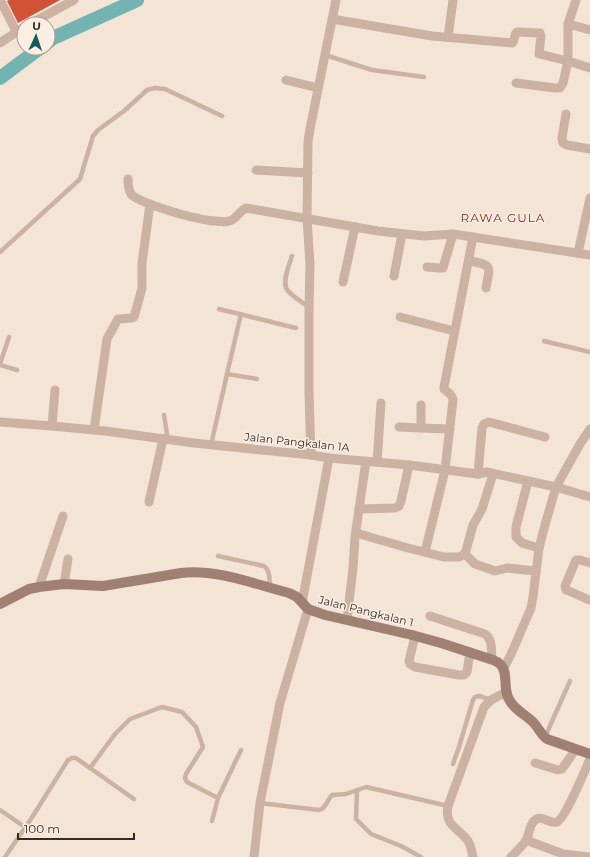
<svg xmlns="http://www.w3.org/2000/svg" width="590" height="857" viewBox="0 0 590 857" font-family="Montserrat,sans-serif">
  <rect width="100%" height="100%" fill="#f3e4d6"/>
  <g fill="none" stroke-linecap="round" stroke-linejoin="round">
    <g stroke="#73b3b1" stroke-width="14">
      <polyline points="48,42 53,38 137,0"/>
      <polyline points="0,78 40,48"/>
    </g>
  </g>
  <polygon fill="#d15236" points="9,0 60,0 18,23 7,1"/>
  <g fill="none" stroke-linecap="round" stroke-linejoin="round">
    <g stroke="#ccb2a2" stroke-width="4.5">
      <polyline points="325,55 372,70 424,77"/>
      <polyline points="0,252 80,179 93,136 98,130 124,111 147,90 155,88 165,89 222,116"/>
      <path d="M292,256c-3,9 -11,28 -4,35 4,5 15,12 21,16"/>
      <polyline points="219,309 296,328"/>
      <polyline points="241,314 227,374 257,379"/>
      <polyline points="544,341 590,352"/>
      <polyline points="0,364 9,337"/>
      <polyline points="0,365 17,370"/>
      <polyline points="164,415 168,440"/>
      <polyline points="211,445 227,374"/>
      <path d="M218,556l46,10c7,5 5,14 6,22"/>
      <polyline points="545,737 570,681"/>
      <polyline points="453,764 459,747 473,700 475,697 479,696 491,700"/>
      <polyline points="90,768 134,799"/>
      <polyline points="357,790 356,819 371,834 401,846 421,857"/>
      <polyline points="218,798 241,750"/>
      <path d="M260,803l59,7c7,-1 8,-10 13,-15l14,-1 20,-7 82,19"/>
      <polyline points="0,810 25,827"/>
      <polyline points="5,857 31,819 68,760 72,758 76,758 90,768 115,734 130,719 162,707 182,712 196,727 203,747 186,774 185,778 187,782 218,798 212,821"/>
    </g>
    <g stroke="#ccb2a2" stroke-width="9">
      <polyline points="0,0 16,31"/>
      <polyline points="332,19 432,36 512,43 513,42 516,33 517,32 540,33 541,36 539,54 568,61 590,68"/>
      <polyline points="30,24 74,0"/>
      <polyline points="568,24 590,30"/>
      <polyline points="448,37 453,0"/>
      <polyline points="0,43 24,27"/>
      <polyline points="286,80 318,88"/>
      <polyline points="516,83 555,88 560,88 563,83 568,61 568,24 576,0"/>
      <polyline points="566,114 562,138 563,143 567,145 590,149"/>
      <polyline points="256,170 308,173"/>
      <path d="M128,179c0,5 0,10 3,15 6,8 54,22 66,24 9,3 19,3 28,4 13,-2 11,-9 21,-14l132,23 46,5 29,-2 137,21"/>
      <polyline points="578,253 590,198"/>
      <path d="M470,261c23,4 20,5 16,27"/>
      <polyline points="427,267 439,268 443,268 453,234"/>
      <polyline points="394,276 402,234"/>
      <polyline points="343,282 355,227"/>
      <polyline points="400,317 454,331"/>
      <polyline points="421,405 421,428 450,429"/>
      <polyline points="0,422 52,426 105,431 194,443 311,455 329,458 409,465 478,474 487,472 556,487 590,497"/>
      <polyline points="52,426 55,390"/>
      <polyline points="399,427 421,428"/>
      <polyline points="94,430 107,339 118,319 132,318 134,317 142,288 142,263 150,204"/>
      <polyline points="311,455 309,394 309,307 310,264 307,218 308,142 310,129 336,0"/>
      <polyline points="377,462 381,403"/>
      <polyline points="478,474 482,428 484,424 489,422 545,437"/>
      <polyline points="493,474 482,509 473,525 465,554 475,564 495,571 507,568 536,571"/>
      <polyline points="528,481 516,527 516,537 522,543 539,548"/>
      <polyline points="149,502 163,439"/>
      <polyline points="359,509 395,508 399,506 401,501 409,465"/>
      <polyline points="356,533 408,548 444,557 459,557 465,554"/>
      <path d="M425,552l20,-82 8,-70c-1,-7 -5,-7 -9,-11v-2l29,-150"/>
      <polyline points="64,584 68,559"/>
      <polyline points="39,587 63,516"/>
      <polyline points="589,600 569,591 566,590 565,586 576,560 580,560 590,563"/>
      <polyline points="302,603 329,458"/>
      <path d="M430,616l55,18c8,6 6,16 7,25"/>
      <polyline points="347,620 353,568 355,537 366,461"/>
      <polyline points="415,636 409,661 410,664 415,667 459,675 464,675 467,672 470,652"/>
      <polyline points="504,668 512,652 531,608 533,597 539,548 545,525 556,487 580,444 590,429"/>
      <polyline points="535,763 558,770 562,769 576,749"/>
      <polyline points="526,840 563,854 590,857"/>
      <polyline points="254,857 260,803 280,703 308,609"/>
      <path d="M473,857c-1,-5 -2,-11 -5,-16 -9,-13 -24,-15 -20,-35l36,-99 7,-7 15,-8"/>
      <path d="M511,857c5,-5 11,-11 15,-16 3,-6 3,-15 8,-20 7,-8 16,4 23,1 9,-5 28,-52 33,-63"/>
    </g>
    <path stroke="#a08073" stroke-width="10" d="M0,604l29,-15 10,-2 25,-3 39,2 78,-13c36,-4 73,11 108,20l8,4 11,12 17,6 87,20 29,8 52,17c3,1 6,3 8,5 8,9 1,25 9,36 5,9 16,14 23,21 6,6 7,12 14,17l43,15"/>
  </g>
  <g text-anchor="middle" stroke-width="3" stroke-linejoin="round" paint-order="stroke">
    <g font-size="11" fill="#362925" stroke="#fbeee3">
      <text transform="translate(297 442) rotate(6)" y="4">Jalan Pangkalan 1A</text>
      <text transform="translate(366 611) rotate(14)" y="4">Jalan Pangkalan 1</text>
    </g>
    <g font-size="12" letter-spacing="1" fill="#8c2b17" stroke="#fbeee3">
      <text x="503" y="222">RAWA GULA</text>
    </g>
  </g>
  <g transform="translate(36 36) rotate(3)"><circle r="19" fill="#fbeee3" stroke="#ac9f97"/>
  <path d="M0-3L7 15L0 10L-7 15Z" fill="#175a5b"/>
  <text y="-6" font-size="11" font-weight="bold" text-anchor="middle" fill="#362925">U</text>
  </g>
  <path d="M18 833v6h116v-6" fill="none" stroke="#362925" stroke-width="2"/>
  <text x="24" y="833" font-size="12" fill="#362925" stroke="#fbeee3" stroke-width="3" paint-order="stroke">100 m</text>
</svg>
